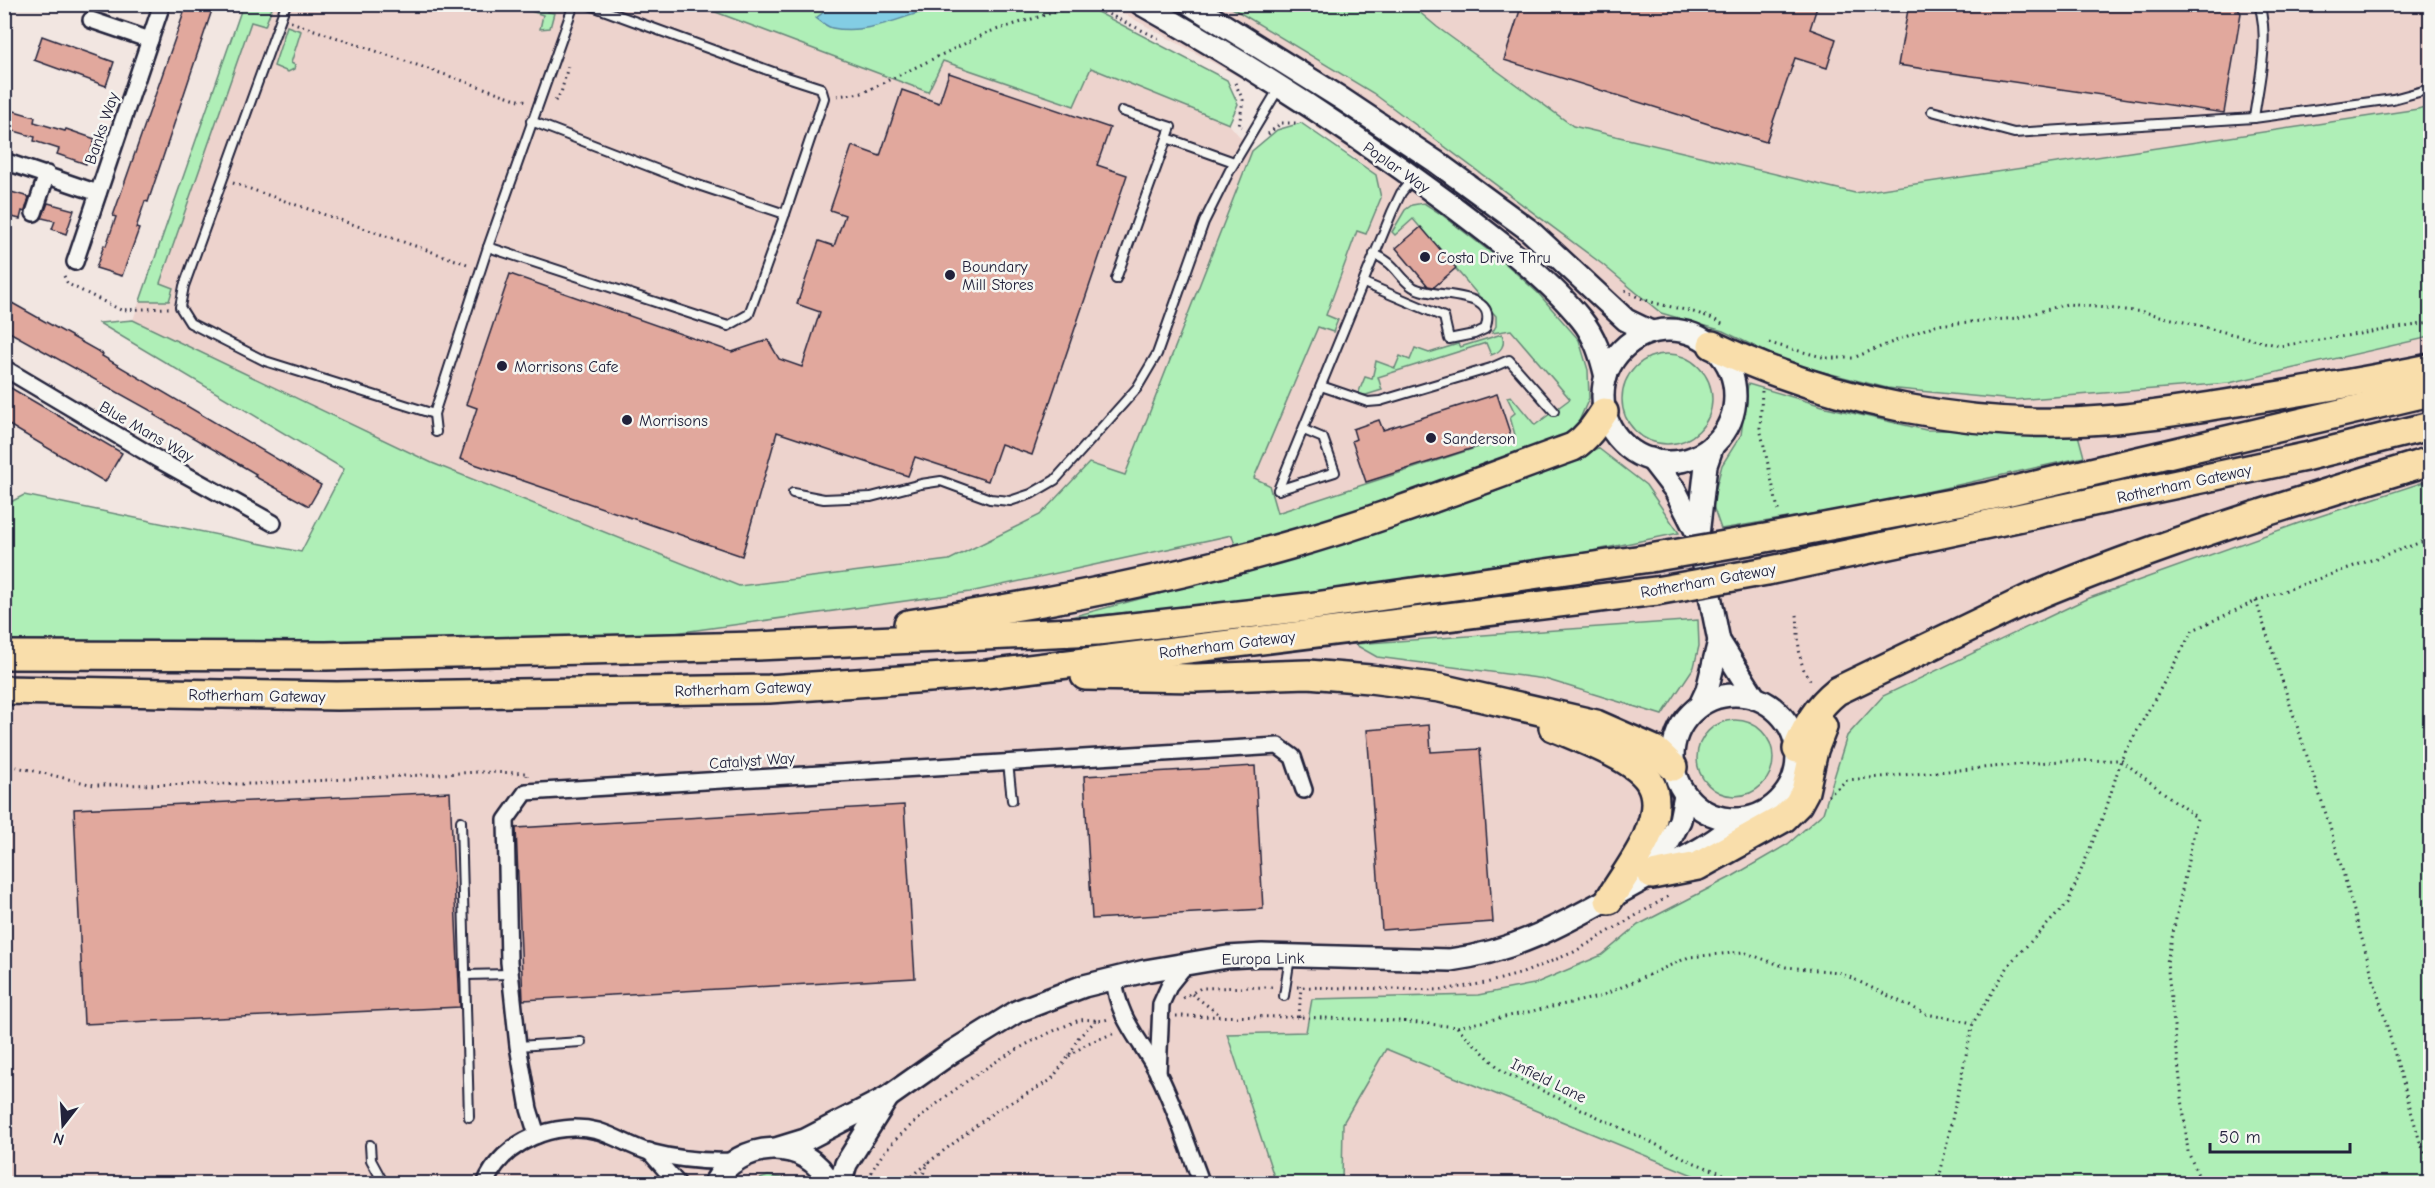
<svg xmlns="http://www.w3.org/2000/svg" width="2435" height="1188" viewBox="0 0 2435 1188" font-family="'Comic Neue',sans-serif">
  <rect width="100%" height="100%" fill="#f2e6e1"/>
  <filter id="ink" filterUnits="userSpaceOnUse"><feTurbulence type="fractalNoise" baseFrequency=".0167" numOctaves="2"/><feDisplacementMap in="SourceGraphic" scale="12" xChannelSelector="R" yChannelSelector="G"/><feConvolveMatrix kernelMatrix="1 2 1 2 8 2 1 2 1" color-interpolation-filters="sRGB"/></filter>
  <g filter="url(#ink)">
    <g fill="#edd3cd">
      <polygon points="243,5 697,5 928,92 943,61 1074,105 1091,68 1229,124 1252,151 1125,475 1089,463 1040,515 949,560 739,586 432,463 133,320"/>
      <polygon points="1108,5 2430,5 2430,499 2248,1183 5,1184 5,628 1007,572 1254,479 1318,326 1337,320 1326,315 1358,230 1374,173 1281,100"/>
    </g>
    <g fill="#afefb7" stroke="#688879" stroke-width="1.5">
      <polygon points="243,5 273,5 265,26 251,22 160,283 173,288 169,301 140,301"/>
      <polygon points="512,5 549,5 548,12 554,13 550,28 540,29 543,15"/>
      <polygon points="697,5 1084,5 1227,80 1238,104 1229,124 1091,68 1074,106 943,61 928,92"/>
      <polygon points="1227,5 1411,5 1437,27 1573,126 1855,193 2418,109 2430,105 2430,337 2229,383 2014,400 1887,388 1791,364 1723,331 1661,313 1602,264 1373,93"/>
      <polygon points="287,26 301,31 291,63 295,65 294,69 288,72 274,66"/>
      <polygon points="1301,123 1376,175 1381,198 1366,234 1357,231 1326,315 1338,320 1333,332 1318,327 1254,478 1269,485 1277,513 1515,435 1510,417 1515,413 1507,397 1511,396 1535,425 1570,399 1511,330 1492,333 1496,326 1496,316 1413,219 1395,235 1392,232 1405,210 1412,205 1424,203 1441,214 1506,264 1538,293 1579,340 1588,370 1589,398 1579,421 1561,440 1237,551 1232,535 970,592 675,633 309,643 5,640 5,505 24,495 301,552 344,469 99,323 133,320 432,463 739,586 949,560 1040,515 1089,463 1125,475 1252,151 1277,130"/>
      <path d="M1502,334c4,11 -1,18 -11,21l-5,-12 -108,34 4,13 -16,5 -8,-1 7,-17 7,2 4,-18 19,7 5,-12 10,4 5,-12 14,5 29,-9 2,3z"/>
      <circle cx="1667" cy="399" r="45"/>
      <polygon points="1748,384 1826,407 1926,430 2077,431 2084,457 1872,504 1721,529 1712,503 1722,465 1741,435"/>
      <polygon points="1598,448 1646,485 1679,533 1524,565 1314,595 1067,618 1303,556 1494,492"/>
      <polygon points="2430,480 2430,1183 1712,1183 1386,1049 1343,1123 1342,1183 1276,1183 1227,1034 1306,1032 1312,999 1478,995 1534,984 1602,955 1638,925 1733,876 1788,844 1823,813 1847,736 1883,696 2084,600 2299,523"/>
      <polygon points="1698,620 1699,646 1694,667 1662,715 1545,679 1377,657 1354,644"/>
      <circle cx="1735" cy="758" r="38"/>
      <polygon points="768,1176 782,1178 794,1183 748,1183"/>
    </g>
    <path fill="#83cde4" stroke="#5c89a0" stroke-width="1.5" d="M833,5v-1l100,1 -2,4c-32,9 -65,26 -99,19 -5,-1 -11,-6 -16,-10z"/>
    <g fill="#e1a89d" stroke="#22223b" stroke-width="1.5">
      <polygon points="187,4 214,4 148,202 145,201 136,228 139,229 122,276 96,268 104,245 106,246 116,217 113,216"/>
      <polygon points="1522,4 1818,4 1810,29 1836,39 1827,68 1795,58 1766,142 1504,60"/>
      <polygon points="1909,4 2233,4 2241,13 2224,113 1898,65"/>
      <polygon points="42,36 114,62 106,86 34,60"/>
      <polygon points="949,73 1110,128 1097,165 1127,175 1032,455 1001,444 988,481 915,457 908,476 777,432 742,556 460,459 477,408 466,404 510,274 732,352 768,340 779,359 802,367 820,312 797,304 819,241 834,246 839,232 845,215 830,210 852,146 880,156 902,90 939,103"/>
      <polygon points="4,108 35,117 34,122 65,131 66,129 95,139 86,164 57,154 59,149 34,141 35,137 4,128"/>
      <polygon points="4,190 29,197 25,212 22,211 20,219 4,215"/>
      <polygon points="48,203 74,210 66,234 52,229 55,221 42,218"/>
      <polygon points="1421,227 1456,268 1434,287 1428,286 1396,248"/>
      <polygon points="12,303 103,354 102,356 321,485 309,506 254,476 256,474 154,415 155,413 4,329 4,316"/>
      <polygon points="4,384 122,453 105,482 4,422"/>
      <polygon points="1497,394 1511,436 1366,482 1352,441 1356,439 1353,429 1379,420 1383,430"/>
      <polygon points="1429,725 1431,752 1480,749 1493,922 1382,930 1367,730"/>
      <polygon points="1255,766 1263,909 1092,919 1084,776"/>
      <polygon points="450,792 460,1007 84,1024 74,809"/>
      <polygon points="904,805 915,978 523,1000 516,828"/>
    </g>
    <g fill="none" stroke-linecap="round" stroke-linejoin="round">
      <g stroke="#22223b" stroke-width="12">
        <g id="lane">
          <polyline points="286,4 184,286 180,307 190,323 265,361 434,414"/>
          <polyline points="1122,111 1171,127 1167,138 1234,162"/>
          <polyline points="1932,111 2014,133 2254,118 2393,99 2430,89"/>
          <path d="M2254,118c5,-37 16,-78 5,-114"/>
          <polyline points="531,121 692,183 785,214 824,98 821,88 784,76 587,4"/>
          <polyline points="488,247 728,326 749,314 785,214"/>
          <polyline points="1116,279 1167,138"/>
          <path d="M1364,283l80,34 5,22 25,-5 11,-5c16,-42 -52,-29 -72,-42 -16,-11 -16,-23 -39,-33"/>
          <polyline points="1321,386 1368,402 1380,401 1491,368 1509,360 1554,411"/>
          <polyline points="436,432 434,414 488,247 574,4"/>
          <polyline points="1278,490 1392,212 1401,193 1413,178"/>
          <polyline points="1278,490 1335,472 1323,438 1304,430"/>
          <polyline points="793,493 824,499 871,497 921,484 941,481 990,499 1010,501 1031,494 1055,480 1137,388 1157,354 1204,222 1230,170 1279,88"/>
          <polyline points="1008,763 1012,800"/>
          <polyline points="461,821 469,1117"/>
          <polyline points="465,975 510,974"/>
          <polyline points="1284,996 1290,957"/>
          <polyline points="518,1046 581,1042"/>
          <polyline points="370,1145 371,1160 384,1184"/>
        </g>
      </g>
      <g stroke="#22223b" stroke-width="20">
        <g id="street">
          <polyline points="91,20 150,40"/>
          <polyline points="4,161 98,193"/>
          <polyline points="34,213 47,174"/>
          <polyline points="75,262 162,4"/>
          <polyline points="4,368 159,460 273,523"/>
          <path d="M1114,978c4,43 27,61 45,97 17,34 29,73 43,109"/>
          <polyline points="1158,1074 1161,1004 1170,984 1187,963"/>
          <polyline points="537,1135 529,1109 518,1046 509,962 506,820 526,792 1278,746 1293,757 1304,790"/>
          <polyline points="649,1151 678,1184"/>
          <path d="M485,1184c17,-43 71,-64 113,-53 17,5 34,16 51,21 27,7 56,10 83,9"/>
        </g>
      </g>
      <g stroke="#22223b" stroke-width="26">
        <g id="secondary">
          <path d="M1141,4c106,59 209,126 306,198 44,33 100,75 134,117 14,17 20,37 25,58"/>
          <polyline points="1190,4 1339,97 1435,161 1529,230 1626,320 1651,332"/>
          <circle cx="1669" cy="396" r="66"/>
          <polyline points="1651,459 1675,490 1698,535 1719,641 1755,698"/>
          <polyline points="1698,535 1706,465 1713,445"/>
          <circle cx="1735" cy="757" r="62"/>
          <polyline points="1700,705 1707,690 1719,641"/>
          <polyline points="1652,875 1680,820 1685,795"/>
          <path d="M779,1148l26,-8 83,-43 64,-45 66,-41 66,-25 61,-15 82,-14 35,-2 188,5c78,-10 134,-49 202,-85 32,-17 62,-31 89,-56"/>
          <path d="M714,1184c24,-44 93,-49 116,0"/>
          <polyline points="840,1184 846,1164 888,1097"/>
        </g>
      </g>
      <g stroke="#22223b" stroke-width="32">
        <g id="highway">
          <path d="M1712,345c116,56 263,86 392,75 40,-3 81,-10 121,-16 69,-11 137,-22 205,-36"/>
          <polyline points="1760,539 1989,496 2430,392"/>
          <polyline points="1767,571 2305,457 2430,426"/>
          <path d="M908,624c129,-19 257,-43 382,-79 96,-27 189,-64 283,-98 14,-9 22,-21 31,-35"/>
          <polyline points="4,655 326,656 757,646 1097,631 1308,607 1650,558"/>
          <polyline points="1085,676 1196,678 1308,674 1370,679 1440,688 1596,724 1655,750 1673,767"/>
          <polyline points="4,690 337,696 769,689 987,674 1656,591"/>
          <path d="M1553,727c17,7 34,14 51,22 43,20 64,38 43,88 -10,22 -26,43 -38,63"/>
          <path d="M1797,749c10,-24 20,-42 40,-58l193,-93c130,-55 266,-96 400,-137"/>
          <polyline points="1652,875 1698,866 1784,818 1798,804 1805,791 1814,750 1823,727"/>
        </g>
      </g>
      <g stroke="#22223b" stroke-width="3" stroke-dasharray="1.5 4.5" stroke-linecap="butt">
        <polyline points="1087,4 1158,38"/>
        <polyline points="291,22 522,101 526,100"/>
        <polyline points="1235,83 1243,100 1239,126 1242,127"/>
        <polyline points="837,96 862,93 989,32 1081,4"/>
        <polyline points="555,101 561,93 568,66"/>
        <polyline points="1268,134 1281,123 1299,123"/>
        <polyline points="233,183 470,265"/>
        <polyline points="64,276 68,284 121,310 169,308"/>
        <path d="M1625,290c30,20 67,15 97,34"/>
        <polyline points="1769,343 1826,358 1853,358 1935,325 2017,318 2067,304 2144,312 2280,346 2430,323"/>
        <polyline points="1762,391 1760,428 1779,514"/>
        <polyline points="2256,601 2328,820 2420,1142 2430,1165"/>
        <path d="M1797,615c2,21 -1,51 15,67"/>
        <polyline points="4,764 94,785 253,784 479,772 527,773 527,776"/>
        <polyline points="1828,796 1847,780 2060,761 2121,760 2197,818 2167,962 2188,1152 2202,1184"/>
        <polyline points="1297,987 1442,990 1486,983 1523,973 1574,952 1671,895"/>
        <polyline points="1192,994 1220,1015"/>
        <polyline points="1183,998 1201,988 1273,987"/>
        <polyline points="1176,1016 1299,1017 1400,1021 1457,1027 1599,997 1689,957 1743,952 1786,967 1839,972 1926,1014 1973,1023"/>
        <polyline points="1299,1017 1301,986"/>
        <polyline points="1457,1027 1503,1072 1695,1163 1749,1184"/>
        <polyline points="1069,1056 1088,1043 1115,1033"/>
        <path d="M867,1184c10,-30 31,-48 54,-67 48,-41 98,-73 156,-96 10,-4 21,2 31,-2"/>
        <polyline points="903,1184 928,1163"/>
        <polyline points="918,1184 929,1162 994,1112 1051,1080 1069,1056 1078,1038 1096,1020"/>
        <polyline points="1938,1184 1973,1023 2011,962 2068,903 2107,806 2121,760 2193,630 2256,601 2430,539"/>
      </g>
      <use href="#lane" stroke="#f6f6f2" stroke-width="8"/>
      <use href="#street" stroke="#f6f6f2" stroke-width="15"/>
      <use href="#secondary" stroke="#f6f6f2" stroke-width="21"/>
      <use href="#highway" stroke="#f9deab" stroke-width="27"/>
      <g stroke="#22223b" stroke-width="32" stroke-linecap="butt">
        <g id="highway-bridge">
          <polyline points="1650,558 1760,539"/>
          <polyline points="1656,591 1767,571"/>
        </g>
      </g>
      <use href="#highway-bridge" stroke="#f9deab" stroke-width="27"/>
    </g>
  </g>
  <g fill="#22223b" stroke="#f6f6f2" stroke-width="2">
    <circle cx="1425" cy="257" r="6"/>
    <circle cx="950" cy="275" r="6"/>
    <circle cx="502" cy="366" r="6"/>
    <circle cx="627" cy="420" r="6"/>
    <circle cx="1431" cy="438" r="6"/>
  </g>
  <g text-anchor="middle" stroke-width="5" stroke-linejoin="round" paint-order="stroke">
    <g font-size="16" fill="#22223b" stroke="#f6f6f2">
      <text transform="translate(101 128) rotate(-71)" y="6">Banks Way</text>
      <text transform="translate(1397 167) rotate(35)" y="6">Poplar Way</text>
      <text transform="translate(147 431) rotate(30)" y="6">Blue Mans Way</text>
      <text transform="translate(2184 483) rotate(-12)" y="6">Rotherham Gateway</text>
      <text transform="translate(1708 580) rotate(-10)" y="6">Rotherham Gateway</text>
      <text transform="translate(1227 644) rotate(-7)" y="6">Rotherham Gateway</text>
      <text transform="translate(743 688) rotate(-2)" y="6">Rotherham Gateway</text>
      <text transform="translate(257 695) rotate(1)" y="6">Rotherham Gateway</text>
      <text transform="translate(752 760) rotate(-4)" y="6">Catalyst Way</text>
      <text transform="translate(1263 958) rotate(-1)" y="6">Europa Link</text>
      <text transform="translate(1549 1080) rotate(26)" y="6">Infield Lane</text>
    </g>
    <g font-size="16" fill="#22223b" stroke="#f6f6f2" text-anchor="start">
      <text x="1437" y="263">Costa Drive Thru</text>
      <text x="962" y="272">Boundary<tspan x="962" dy="18">Mill Stores</tspan></text>
      <text x="514" y="372">Morrisons Cafe</text>
      <text x="639" y="426">Morrisons</text>
      <text x="1443" y="444">Sanderson</text>
    </g>
  </g>
  <rect width="2435" height="1188" fill="none" stroke="#f6f6f2" stroke-width="24"/>
  <rect x="12" y="12" width="2411" height="1164" fill="none" stroke="#22223b" stroke-width="2" filter="url(#ink)"/>
  <g transform="translate(63 1125) rotate(197)" stroke="#f6f6f2" stroke-width="4.5" paint-order="stroke">
  <path d="M0-4.5L10 22L0 15L-10 22Z" fill="#22223b"/>
  <text y="-9" font-size="16" font-weight="bold" text-anchor="middle" fill="#22223b">N</text>
  </g>
  <path d="M2210 1143v9h140v-9" fill="none" stroke="#22223b" stroke-width="3"/>
  <text x="2219" y="1143" font-size="18" fill="#22223b" stroke="#f6f6f2" stroke-width="4.5" paint-order="stroke">50 m</text>
</svg>
